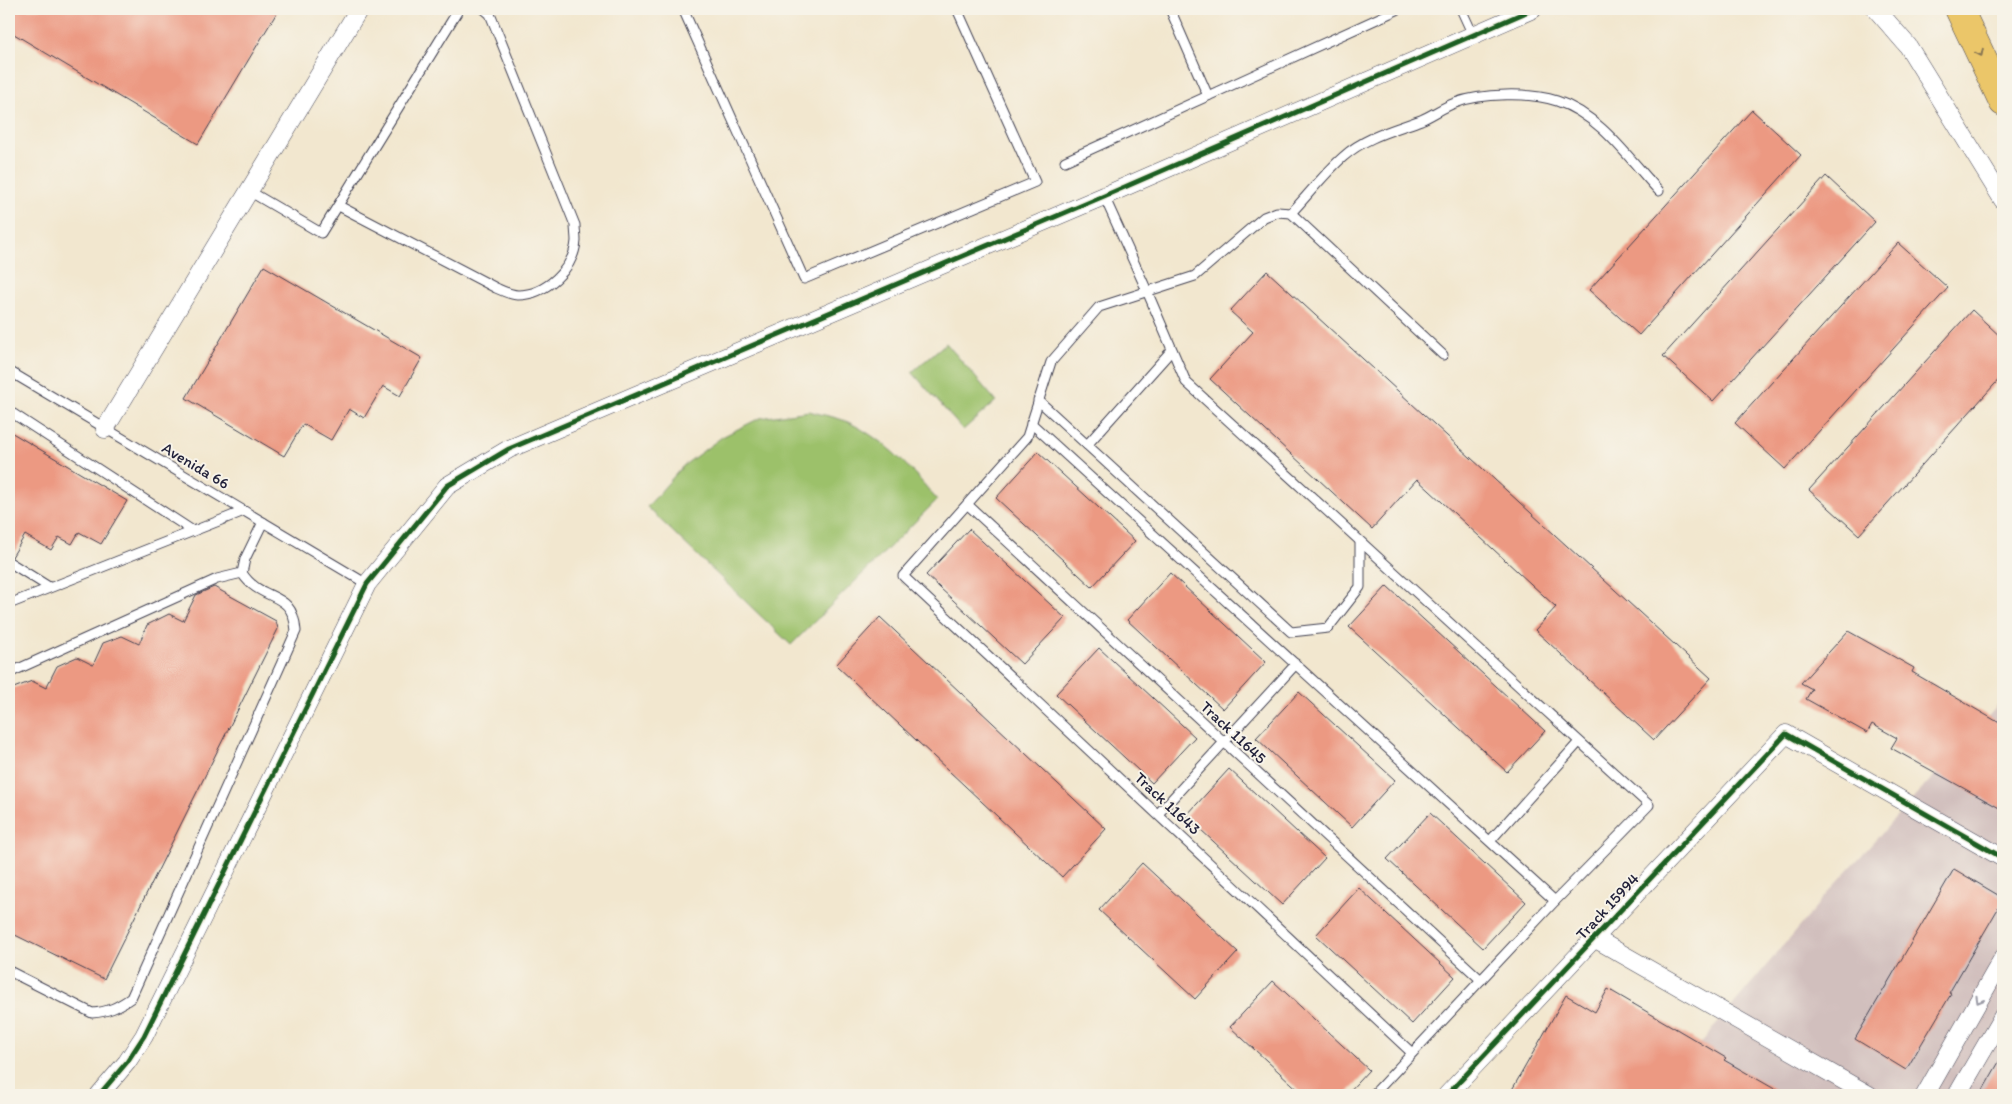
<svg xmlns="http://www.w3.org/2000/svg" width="2012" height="1104" viewBox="0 0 2012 1104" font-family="Itim,sans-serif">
  <rect width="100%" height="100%" fill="#f7f3e8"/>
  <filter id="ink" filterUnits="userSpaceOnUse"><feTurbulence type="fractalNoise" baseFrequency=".02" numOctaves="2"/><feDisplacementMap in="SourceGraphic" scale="10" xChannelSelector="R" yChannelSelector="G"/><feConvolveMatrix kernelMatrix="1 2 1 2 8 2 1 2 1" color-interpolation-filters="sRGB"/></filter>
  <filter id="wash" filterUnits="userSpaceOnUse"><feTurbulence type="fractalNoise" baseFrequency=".0096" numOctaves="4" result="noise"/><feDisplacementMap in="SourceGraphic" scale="20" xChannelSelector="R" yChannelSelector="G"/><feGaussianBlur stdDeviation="1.12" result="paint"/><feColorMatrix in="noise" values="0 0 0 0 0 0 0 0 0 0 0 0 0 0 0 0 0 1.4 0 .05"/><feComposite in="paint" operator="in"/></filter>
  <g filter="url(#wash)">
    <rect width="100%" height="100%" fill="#f2e7cf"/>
    <polygon fill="#d1bfbd" points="2003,700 2003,1095 1657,1095 1830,890"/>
    <g fill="#9cc16b" stroke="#5f7253">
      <polygon points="946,343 996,401 963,430 912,372"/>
      <path d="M809,411c13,4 29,6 41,12 35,17 63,47 87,77l-146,145 -144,-138 36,-41 39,-29 38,-19z"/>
    </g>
    <g id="blocks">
      <g fill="#ec9982">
        <polygon points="9,9 279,9 198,144 9,31"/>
        <polygon points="1752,110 1801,155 1639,335 1589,290"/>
        <polygon points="1826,176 1875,222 1713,401 1663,356"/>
        <polygon points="1898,243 1948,288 1785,469 1735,423"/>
        <polygon points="264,266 422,358 400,396 383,386 364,418 349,409 331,440 303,424 284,456 186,398"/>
        <polygon points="1267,271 1711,678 1654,740 1535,630 1556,607 1417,479 1372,529 1210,379 1253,332 1230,311"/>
        <polygon points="1972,310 2003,339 2003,375 1859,535 1809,490"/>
        <polygon points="9,431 127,501 101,544 79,532 72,544 59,537 51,550 25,535 12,557 9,556"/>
        <polygon points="1038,452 1135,541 1092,587 996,498"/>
        <polygon points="969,529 1065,618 1022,664 926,575"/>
        <polygon points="1170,573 1266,662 1223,709 1127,620"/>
        <polygon points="1387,586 1545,731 1507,772 1349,627"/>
        <polygon points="214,587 276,621 278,629 104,979 9,932 9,694 11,689 32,681 46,688 57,666 77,657 93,665 103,643 122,636 139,644 147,625 169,614 183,621 196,595"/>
        <polygon points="880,617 1106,829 1062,877 836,665"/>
        <polygon points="1848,631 1914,668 1912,672 2003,725 2003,810 1891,748 1897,738 1872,724 1867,733 1806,699 1812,689 1801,683"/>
        <polygon points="1099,648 1195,737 1152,783 1056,694"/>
        <polygon points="1299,692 1395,780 1352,827 1256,738"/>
        <polygon points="1229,769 1325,858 1282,905 1186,816"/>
        <polygon points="1430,813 1526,902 1483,948 1387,859"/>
        <polygon points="1142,863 1238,952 1195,999 1099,910"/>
        <polygon points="1954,869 2003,898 2003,900 1949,993 1951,994 1906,1070 1855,1039"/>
        <polygon points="1359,888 1455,977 1412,1024 1316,935"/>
        <polygon points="1273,981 1369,1070 1346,1095 1304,1095 1230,1027"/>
        <polygon points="1608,989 1726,1058 1724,1060 1785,1095 1509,1095 1566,995 1595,1012"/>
        <polygon points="2003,1055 2003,1095 1980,1095"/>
      </g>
    </g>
  </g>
  <g filter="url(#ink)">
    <use href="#blocks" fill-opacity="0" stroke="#414051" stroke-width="1"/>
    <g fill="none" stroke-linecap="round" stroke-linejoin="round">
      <g stroke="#414051" stroke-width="11">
        <g id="service">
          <polyline points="683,9 804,279 1035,182 957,9"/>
          <polyline points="1170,9 1208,96"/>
          <polyline points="1461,9 1473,35"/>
          <polyline points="1065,161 1399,9"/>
          <polyline points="249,191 321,233 459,9"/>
          <polyline points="1104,196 1147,291 1186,382 1649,805 1555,901 1373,1095"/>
          <path d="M339,206l157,82c7,3 15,7 22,7 27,0 56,-26 58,-54 0,-5 -1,-11 -1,-16l-85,-211 -6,-5"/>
          <path d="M1291,213c17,-18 33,-39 52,-56 22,-20 51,-27 78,-37 12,-5 22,-13 34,-17 26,-10 76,-11 102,-2 43,14 72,58 102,90"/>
          <polyline points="9,371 367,584"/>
          <polyline points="1038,400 1291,632 1328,628 1360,587 1360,543"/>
          <polyline points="9,411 193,531"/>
          <polyline points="1031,423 1555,901"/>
          <polyline points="1087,445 1172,350"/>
          <polyline points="968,505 1481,980"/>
          <polyline points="9,562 49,587"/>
          <polyline points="9,604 244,511"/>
          <polyline points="9,673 217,579 242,573"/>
          <polyline points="1158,814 1296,664"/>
          <polyline points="1490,841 1579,742"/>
          <path d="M9,971l83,42c16,-1 26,-6 39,-15l165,-367c-3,-43 -34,-27 -54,-58l3,-14 18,-37"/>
          <polyline points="1412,1053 903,576 1027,437 1051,362 1099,307 1195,276 1264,217 1277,212 1291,213 1443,355"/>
        </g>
      </g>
      <g stroke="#414051" stroke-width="19">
        <g id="minor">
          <polyline points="1876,9 1908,46 2003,200"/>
          <polyline points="105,429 359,9"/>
          <polyline points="1594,938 1869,1095"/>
          <polyline points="99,1095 127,1062 144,1036 367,584 447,486 509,449 1104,196 1533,9"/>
          <polyline points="1447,1095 1786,734 2003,858"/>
          <polyline points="1925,1095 2003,958"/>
          <polyline points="1957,1095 2003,1016"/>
        </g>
      </g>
      <g stroke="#414051" stroke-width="29">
        <polyline id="primary" points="1959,9 2003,102"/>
      </g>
      <use href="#service" stroke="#fff" stroke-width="9"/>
      <use href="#minor" stroke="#fff" stroke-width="18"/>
      <use href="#primary" stroke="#ebc669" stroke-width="28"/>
      <g stroke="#f7f3e8" stroke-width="8">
        <g id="cycleway">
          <polyline points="99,1095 127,1062 144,1036 367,584 447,486 509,449 1104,196 1533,9"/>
          <polyline points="1447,1095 1786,734 2003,858"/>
        </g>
      </g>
      <use href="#cycleway" stroke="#1b5e20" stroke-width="5"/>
    </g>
    <defs><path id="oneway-chevron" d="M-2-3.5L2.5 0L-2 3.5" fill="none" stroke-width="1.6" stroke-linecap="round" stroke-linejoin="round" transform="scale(1.25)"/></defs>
    <use stroke="#867452" href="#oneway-chevron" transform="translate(1980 53) rotate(64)"/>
    <use stroke="#9c9ca7" href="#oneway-chevron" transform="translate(1979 1000) rotate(120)"/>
  </g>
  <g text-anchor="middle" stroke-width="4" stroke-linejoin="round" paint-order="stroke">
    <g font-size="16" fill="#22223b" stroke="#f7f3e8">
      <text transform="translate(196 465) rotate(31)" y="6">Avenida 66</text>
      <text transform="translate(1234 732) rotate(43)" y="6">Track 11645</text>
      <text transform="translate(1168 803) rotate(43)" y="6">Track 11643</text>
      <text transform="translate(1607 906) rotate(-47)" y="6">Track 15994</text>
    </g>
  </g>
  <rect width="2012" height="1104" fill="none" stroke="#f7f3e8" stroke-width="30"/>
</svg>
